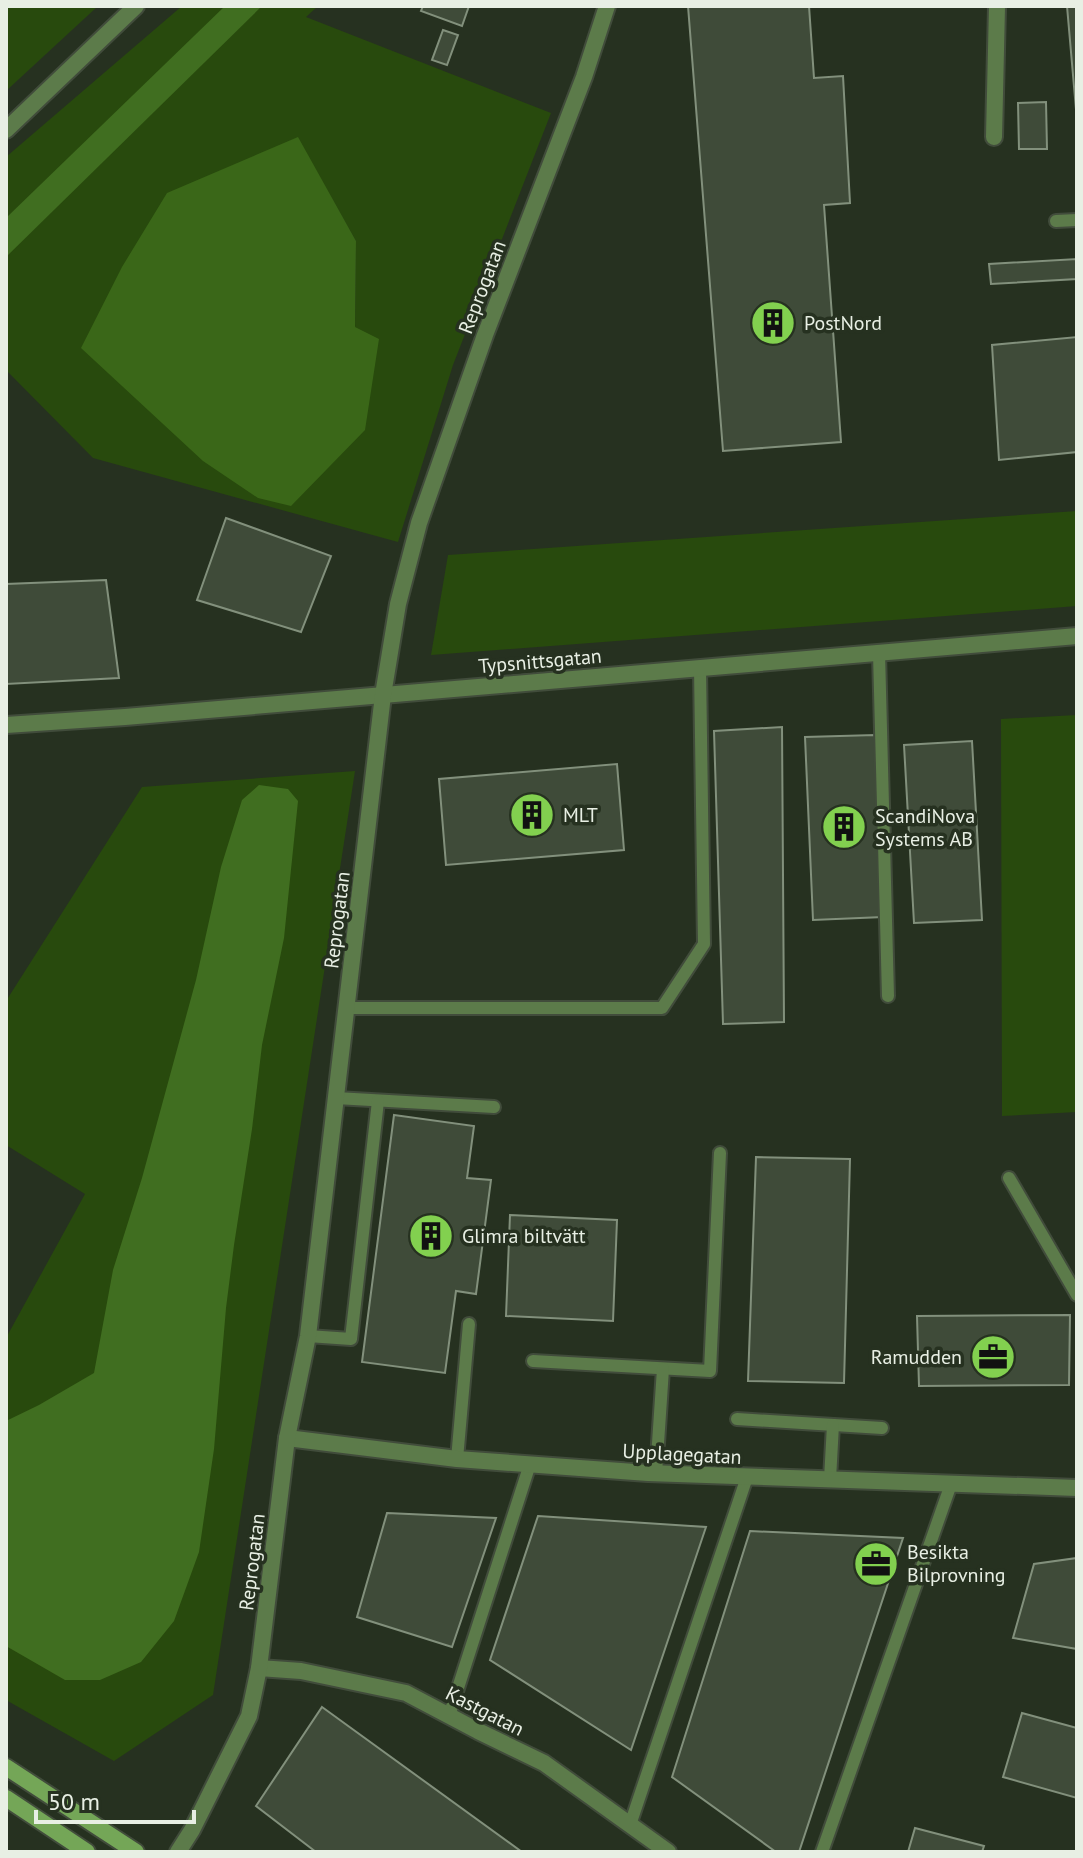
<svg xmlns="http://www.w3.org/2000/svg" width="1083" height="1858" viewBox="0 0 1083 1858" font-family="'PT Sans',sans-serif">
  <rect width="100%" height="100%" fill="#263120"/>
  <g fill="#284a0d" fill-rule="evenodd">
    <polygon points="6,6 98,6 6,91"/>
    <path d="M182,6h136l-12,11 245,96 -98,252 -55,177 -305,-84 -87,-88v-213zM297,137l59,104 -1,87z"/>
    <polygon points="1077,511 1077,606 431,655 448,555"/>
    <polygon points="1077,715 1077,1112 1002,1116 1001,719"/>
    <polygon points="355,771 213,1695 114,1761 6,1700 6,1338 85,1194 6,1145 6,1001 142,787"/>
  </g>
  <polygon fill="#3a6718" points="298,137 356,241 355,327 379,339 365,430 291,506 258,498 203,461 81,348 122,267 167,193"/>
  <g fill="#406e20">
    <polygon points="225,6 262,6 6,257 6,218"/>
    <polygon points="259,785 288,789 298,801 284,938 262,1045 252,1129 234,1245 226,1308 214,1449 199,1552 174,1621 141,1662 100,1680 65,1680 6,1646 6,1421 39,1405 94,1373 113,1270 142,1178 196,980 221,867 242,800"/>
  </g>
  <g fill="#3f4b39" stroke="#82907c" stroke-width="2">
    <polygon points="423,6 469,6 462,26 421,11"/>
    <polygon points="688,6 809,6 814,78 843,76 850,203 824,205 841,442 723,451"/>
    <polygon points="1067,6 1077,6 1077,121"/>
    <polygon points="443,30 458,35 447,65 432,60"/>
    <polygon points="1046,102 1047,149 1019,149 1018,103"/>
    <polygon points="1077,259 1077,279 991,284 989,264"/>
    <polygon points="1077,337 1077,452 999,460 992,345"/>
    <polygon points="226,518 331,556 301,632 197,600"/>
    <polygon points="106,580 119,678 6,684 6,584"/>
    <polygon points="782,727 784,1022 723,1024 714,731"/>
    <polygon points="875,735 883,917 813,920 805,737"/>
    <polygon points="972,741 982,920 914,923 904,745"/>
    <polygon points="617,764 624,850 446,865 439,779"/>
    <polygon points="394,1115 474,1126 467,1178 491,1180 476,1294 456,1291 445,1373 362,1362"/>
    <polygon points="756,1157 850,1159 844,1383 748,1381"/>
    <polygon points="510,1215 617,1220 613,1321 506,1316"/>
    <polygon points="1070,1315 1069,1385 919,1386 917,1316"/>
    <polygon points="387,1513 496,1518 452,1647 357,1617"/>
    <polygon points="538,1516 706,1527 631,1750 490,1660"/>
    <polygon points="750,1531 903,1538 799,1852 776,1852 672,1777"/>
    <polygon points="1077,1558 1077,1649 1013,1638 1034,1564"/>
    <polygon points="322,1707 522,1852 316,1852 256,1806"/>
    <polygon points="1022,1713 1077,1728 1077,1798 1003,1777"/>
    <polygon points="915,1828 984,1846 982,1852 908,1852"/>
  </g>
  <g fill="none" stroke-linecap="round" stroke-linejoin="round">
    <g stroke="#414c3b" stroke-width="16">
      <g id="lane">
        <polyline points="1056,221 1077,220"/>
        <polyline points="879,653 888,996"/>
        <polyline points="346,1008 662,1008 704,944 700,668"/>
        <polyline points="336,1098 494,1107"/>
        <polyline points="1009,1178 1077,1295"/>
        <polyline points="308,1336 351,1339 378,1101"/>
        <polyline points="533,1361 710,1371 720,1153"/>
        <polyline points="737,1419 882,1428"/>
        <polyline points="457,1459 469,1324"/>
        <polyline points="656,1473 663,1369"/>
        <polyline points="830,1479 833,1425"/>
        <polyline points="449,1716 530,1464"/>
        <polyline points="630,1825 747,1477"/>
        <polyline points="822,1852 951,1484"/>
      </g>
    </g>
    <g stroke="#414c3b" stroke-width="20">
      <g id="street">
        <polyline points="6,130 136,6"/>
        <polyline points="994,137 997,6"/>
        <polyline points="6,725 125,717 1077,636"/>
        <polyline points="287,1438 457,1459 648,1473 1077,1488"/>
        <polyline points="259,1668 301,1671 406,1693 478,1731 544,1763 668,1852"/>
        <polyline points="178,1852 192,1830 249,1716 259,1668 287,1438 308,1336 383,695 398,604 419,523 485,335 584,77 607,6"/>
      </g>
    </g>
    <g stroke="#414c3b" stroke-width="20">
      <g id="secondary">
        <polyline points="6,1767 136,1852"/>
        <polyline points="6,1798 87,1852"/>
      </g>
    </g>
    <use href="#lane" stroke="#5c7b4a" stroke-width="12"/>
    <use href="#street" stroke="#5c7b4a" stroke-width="16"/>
    <use href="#secondary" stroke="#74a657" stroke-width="16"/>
  </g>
  <defs>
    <g id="building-disc" transform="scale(2.3)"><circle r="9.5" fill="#82d04f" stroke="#263120"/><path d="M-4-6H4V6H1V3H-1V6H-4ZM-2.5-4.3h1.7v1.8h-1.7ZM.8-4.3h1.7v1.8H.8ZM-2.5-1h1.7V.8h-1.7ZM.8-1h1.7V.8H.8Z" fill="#111"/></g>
    <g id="office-disc" transform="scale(2.3)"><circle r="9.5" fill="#82d04f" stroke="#263120"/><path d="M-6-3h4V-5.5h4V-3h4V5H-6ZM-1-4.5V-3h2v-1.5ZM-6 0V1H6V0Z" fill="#111"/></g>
  </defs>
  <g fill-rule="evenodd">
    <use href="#building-disc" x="773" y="323"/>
    <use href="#building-disc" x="532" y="815"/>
    <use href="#building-disc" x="844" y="827"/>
    <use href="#building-disc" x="431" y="1236"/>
    <use href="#office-disc" x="993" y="1357"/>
    <use href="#office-disc" x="876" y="1564"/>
  </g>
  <g text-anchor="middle" stroke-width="7" stroke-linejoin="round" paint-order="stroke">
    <g font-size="20" fill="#e8efe4" stroke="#263120">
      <text transform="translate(482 287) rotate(-69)" y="7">Reprogatan</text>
      <text transform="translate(540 661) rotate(-5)" y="7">Typsnittsgatan</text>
      <text transform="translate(337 920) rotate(-83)" y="7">Reprogatan</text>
      <text transform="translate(682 1454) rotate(3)" y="7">Upplagegatan</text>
      <text transform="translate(252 1562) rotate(-83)" y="7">Reprogatan</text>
      <text transform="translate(485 1711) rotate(27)" y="7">Kastgatan</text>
    </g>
    <g font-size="20" fill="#e8efe4" stroke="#263120" text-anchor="start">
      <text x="804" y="330">PostNord</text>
      <text x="563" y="822">MLT</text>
      <text x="875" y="823">ScandiNova<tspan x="875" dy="23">Systems AB</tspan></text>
      <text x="462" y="1243">Glimra biltvätt</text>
      <text x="962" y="1364" text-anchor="end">Ramudden</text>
      <text x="907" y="1559">Besikta<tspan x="907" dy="23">Bilprovning</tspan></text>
    </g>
  </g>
  <rect width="1083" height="1858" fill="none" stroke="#e8efe4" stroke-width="16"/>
  <path d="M36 1810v12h158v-12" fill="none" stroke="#e8efe4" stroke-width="4"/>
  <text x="48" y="1810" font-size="24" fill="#e8efe4" stroke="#263120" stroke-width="6" paint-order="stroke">50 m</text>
</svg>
